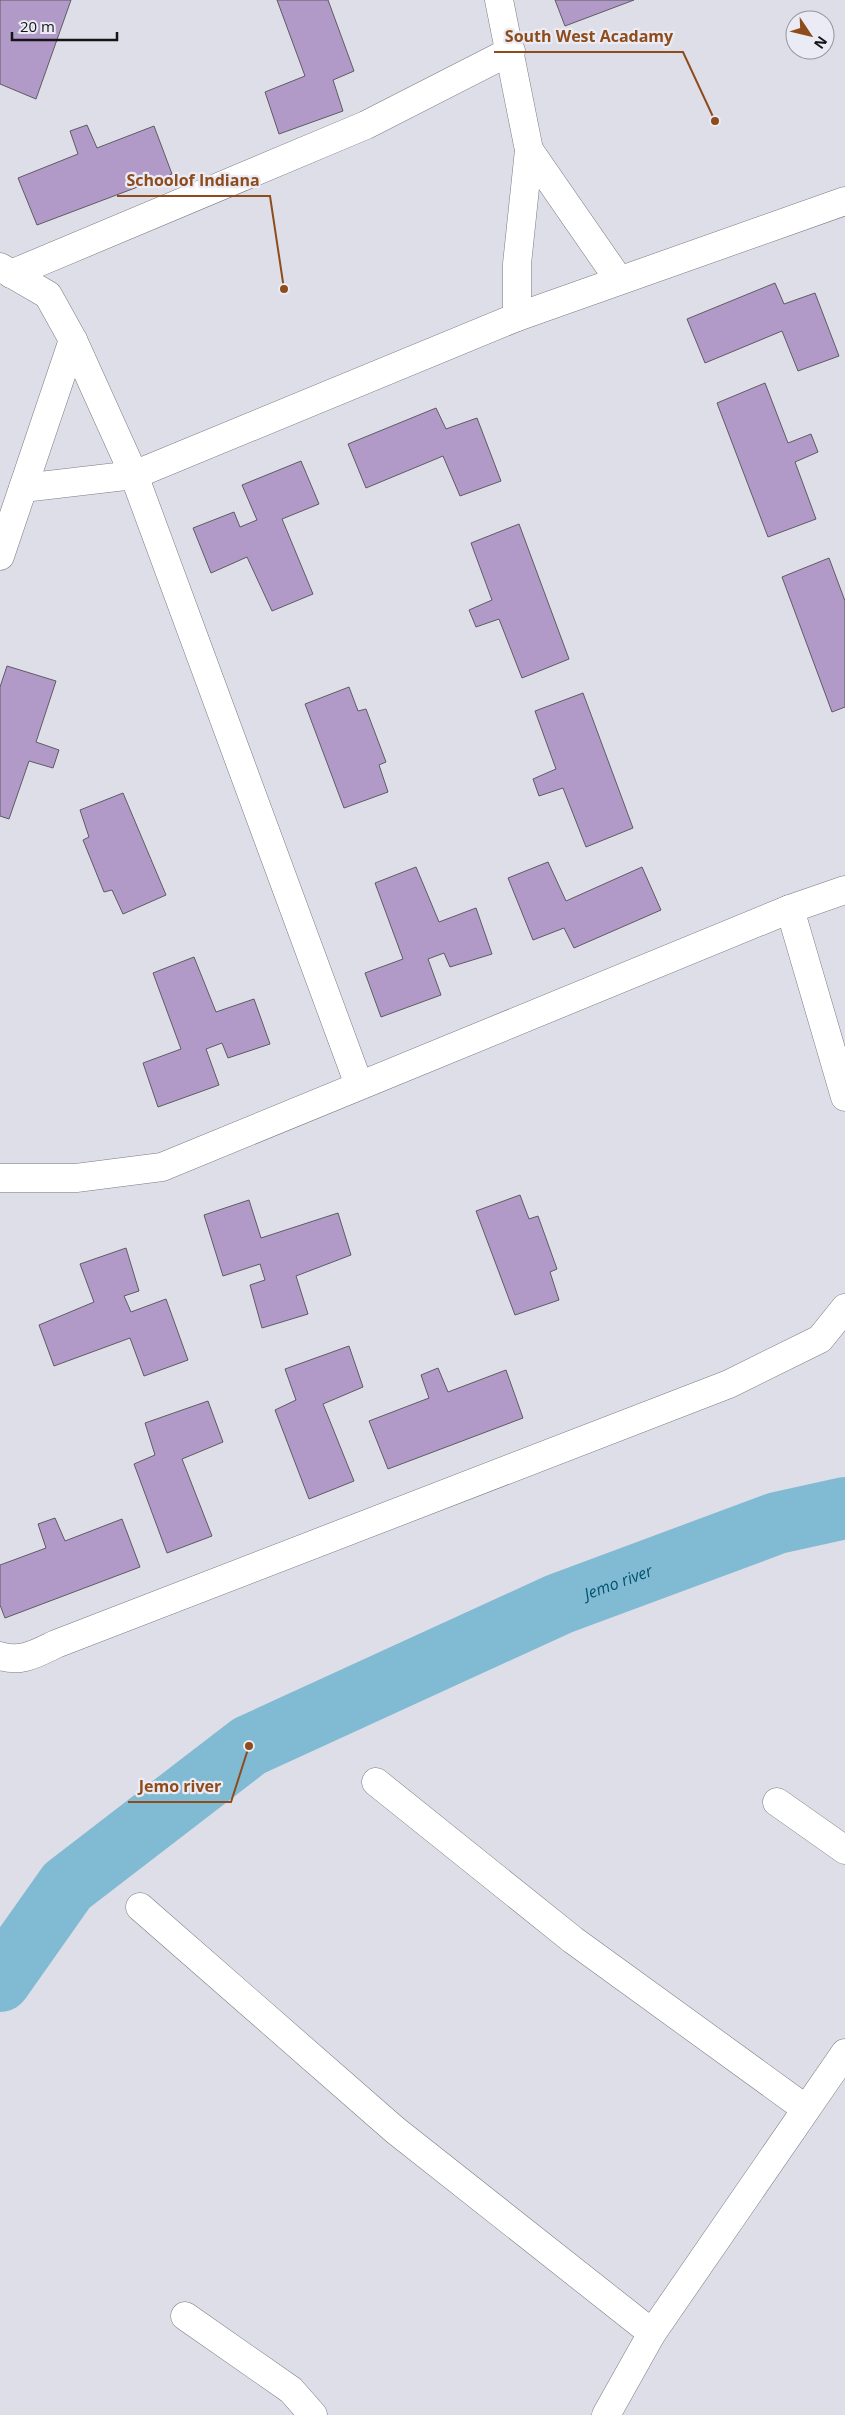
<svg xmlns="http://www.w3.org/2000/svg" width="845" height="2415" viewBox="0 0 845 2415" font-family="'Open Sans',sans-serif">
  <rect width="100%" height="100%" fill="#dddee7"/>
  <g fill="none" stroke-linecap="round" stroke-linejoin="round">
    <path stroke="#81bad3" stroke-width="62" id="s1" d="M0,1981l67,-95 182,-140 310,-142 218,-81 68,-15"/>
  </g>
  <g fill="#b19ac8" stroke="#5f5b63">
    <polygon points="0,0 71,0 36,99 0,84"/>
    <polygon points="277,0 328,0 354,71 333,80 343,111 279,134 265,92 305,76"/>
    <polygon points="555,0 634,0 565,26"/>
    <polygon points="87,125 97,148 154,126 172,174 37,225 18,178 78,154 70,131"/>
    <polygon points="775,283 784,304 815,293 839,356 798,371 782,331 705,363 687,319"/>
    <polygon points="765,383 788,443 811,434 818,452 795,462 816,519 768,537 717,403"/>
    <polygon points="436,408 446,429 477,418 501,481 460,496 443,456 366,488 348,444"/>
    <polygon points="301,461 319,504 282,519 313,594 272,611 247,557 211,573 193,528 234,512 240,527 257,520 242,485"/>
    <polygon points="519,524 569,659 522,678 499,619 476,627 469,610 492,600 471,543"/>
    <polygon points="829,558 845,601 845,707 832,712 782,577"/>
    <polygon points="7,666 56,681 36,742 59,750 53,768 29,761 9,819 0,816 0,687"/>
    <polygon points="349,687 358,711 366,709 386,762 379,765 388,792 344,808 305,704"/>
    <polygon points="583,693 633,828 586,847 563,788 539,796 533,779 556,769 535,711"/>
    <polygon points="123,793 166,895 123,914 112,890 104,892 83,840 89,837 80,810"/>
    <polygon points="548,862 566,901 642,867 661,910 574,948 564,928 533,940 508,878"/>
    <polygon points="416,867 439,922 476,908 492,954 450,967 444,953 428,959 441,995 381,1017 365,973 403,959 375,883"/>
    <polygon points="194,957 216,1012 254,999 270,1044 228,1058 222,1043 206,1049 219,1085 158,1107 143,1063 181,1049 153,973"/>
    <polygon points="520,1195 529,1219 538,1216 557,1269 550,1272 559,1300 515,1315 476,1211"/>
    <polygon points="249,1200 261,1238 338,1213 351,1255 296,1276 308,1314 262,1328 250,1285 265,1280 260,1264 223,1276 204,1215"/>
    <polygon points="126,1248 139,1291 124,1296 131,1312 166,1299 188,1360 144,1376 130,1338 54,1366 39,1325 94,1302 80,1264"/>
    <polygon points="349,1346 363,1387 323,1404 354,1481 309,1499 275,1410 296,1400 285,1369"/>
    <polygon points="438,1368 448,1392 506,1370 523,1418 388,1469 369,1421 429,1398 421,1375"/>
    <polygon points="208,1401 223,1442 182,1459 212,1536 167,1553 134,1464 155,1455 145,1423"/>
    <polygon points="55,1518 65,1541 122,1519 140,1567 5,1618 0,1605 0,1565 46,1548 38,1524"/>
  </g>
  <g fill="none" stroke-linecap="round" stroke-linejoin="round">
    <g stroke="#7a7b83" stroke-width="29">
      <g id="minor">
        <polyline points="499,0 529,150 517,264 517,317"/>
        <polyline points="529,150 619,280"/>
        <polyline points="0,267 48,295 73,340 134,475 359,1085"/>
        <polyline points="11,274 366,125 511,51"/>
        <polyline points="23,488 134,475 517,317 845,201"/>
        <polyline points="0,556 73,340"/>
        <polyline points="790,909 845,1097"/>
        <polyline points="0,1178 76,1178 162,1167 790,909 845,890"/>
        <path d="M0,1656c21,7 37,-3 56,-12l673,-260 91,-45 25,-31"/>
        <polyline points="376,1782 573,1940 806,2109"/>
        <polyline points="777,1802 845,1850"/>
        <polyline points="140,1907 395,2130 652,2333"/>
        <polyline points="185,2316 291,2390 313,2415"/>
        <polyline points="606,2415 652,2333 845,2053"/>
      </g>
    </g>
    <use href="#minor" stroke="#fff" stroke-width="28"/>
  </g>
  <g text-anchor="middle" stroke-width="4.5" stroke-linejoin="round" paint-order="stroke">
    <g font-size="16" font-style="italic" fill="#04536d" stroke="#eaebf4">
      <text dy="6" stroke="none"><textPath href="#s1" startOffset="750">Jemo river</textPath></text>
    </g>
  </g>
  <path fill="none" stroke="#8e4c1c" stroke-width="2" d="M715 121L683 52H494M284 289L270 196H117M249 1746L231 1802H128"/>
  <g fill="#8e4c1c" stroke="#eaebf4" stroke-width="2">
    <circle cx="715" cy="121" r="5"/>
    <circle cx="284" cy="289" r="5"/>
    <circle cx="249" cy="1746" r="5"/>
  </g>
  <g font-size="16" text-anchor="middle" font-weight="bold" fill="#8e4c1c" stroke="#eaebf4" stroke-width="4.5" stroke-linejoin="round" paint-order="stroke">
    <text x="589" y="42">South West Acadamy</text>
    <text x="193" y="186">Schoolof Indiana</text>
    <text x="180" y="1792">Jemo river</text>
  </g>
  <g transform="translate(810 35) rotate(125)"><circle r="24" fill="#eaebf4" stroke="#95959c"/>
  <path d="M0-4L9 19L0 12L-9 19Z" fill="#8e4c1c"/>
  <text y="-8" font-size="14" font-weight="bold" text-anchor="middle" fill="#151518">N</text>
  </g>
  <path d="M12 32v8h105v-8" fill="none" stroke="#151518" stroke-width="2.5"/>
  <text x="20" y="32" font-size="15" fill="#151518" stroke="#eaebf4" stroke-width="4" paint-order="stroke">20 m</text>
</svg>
